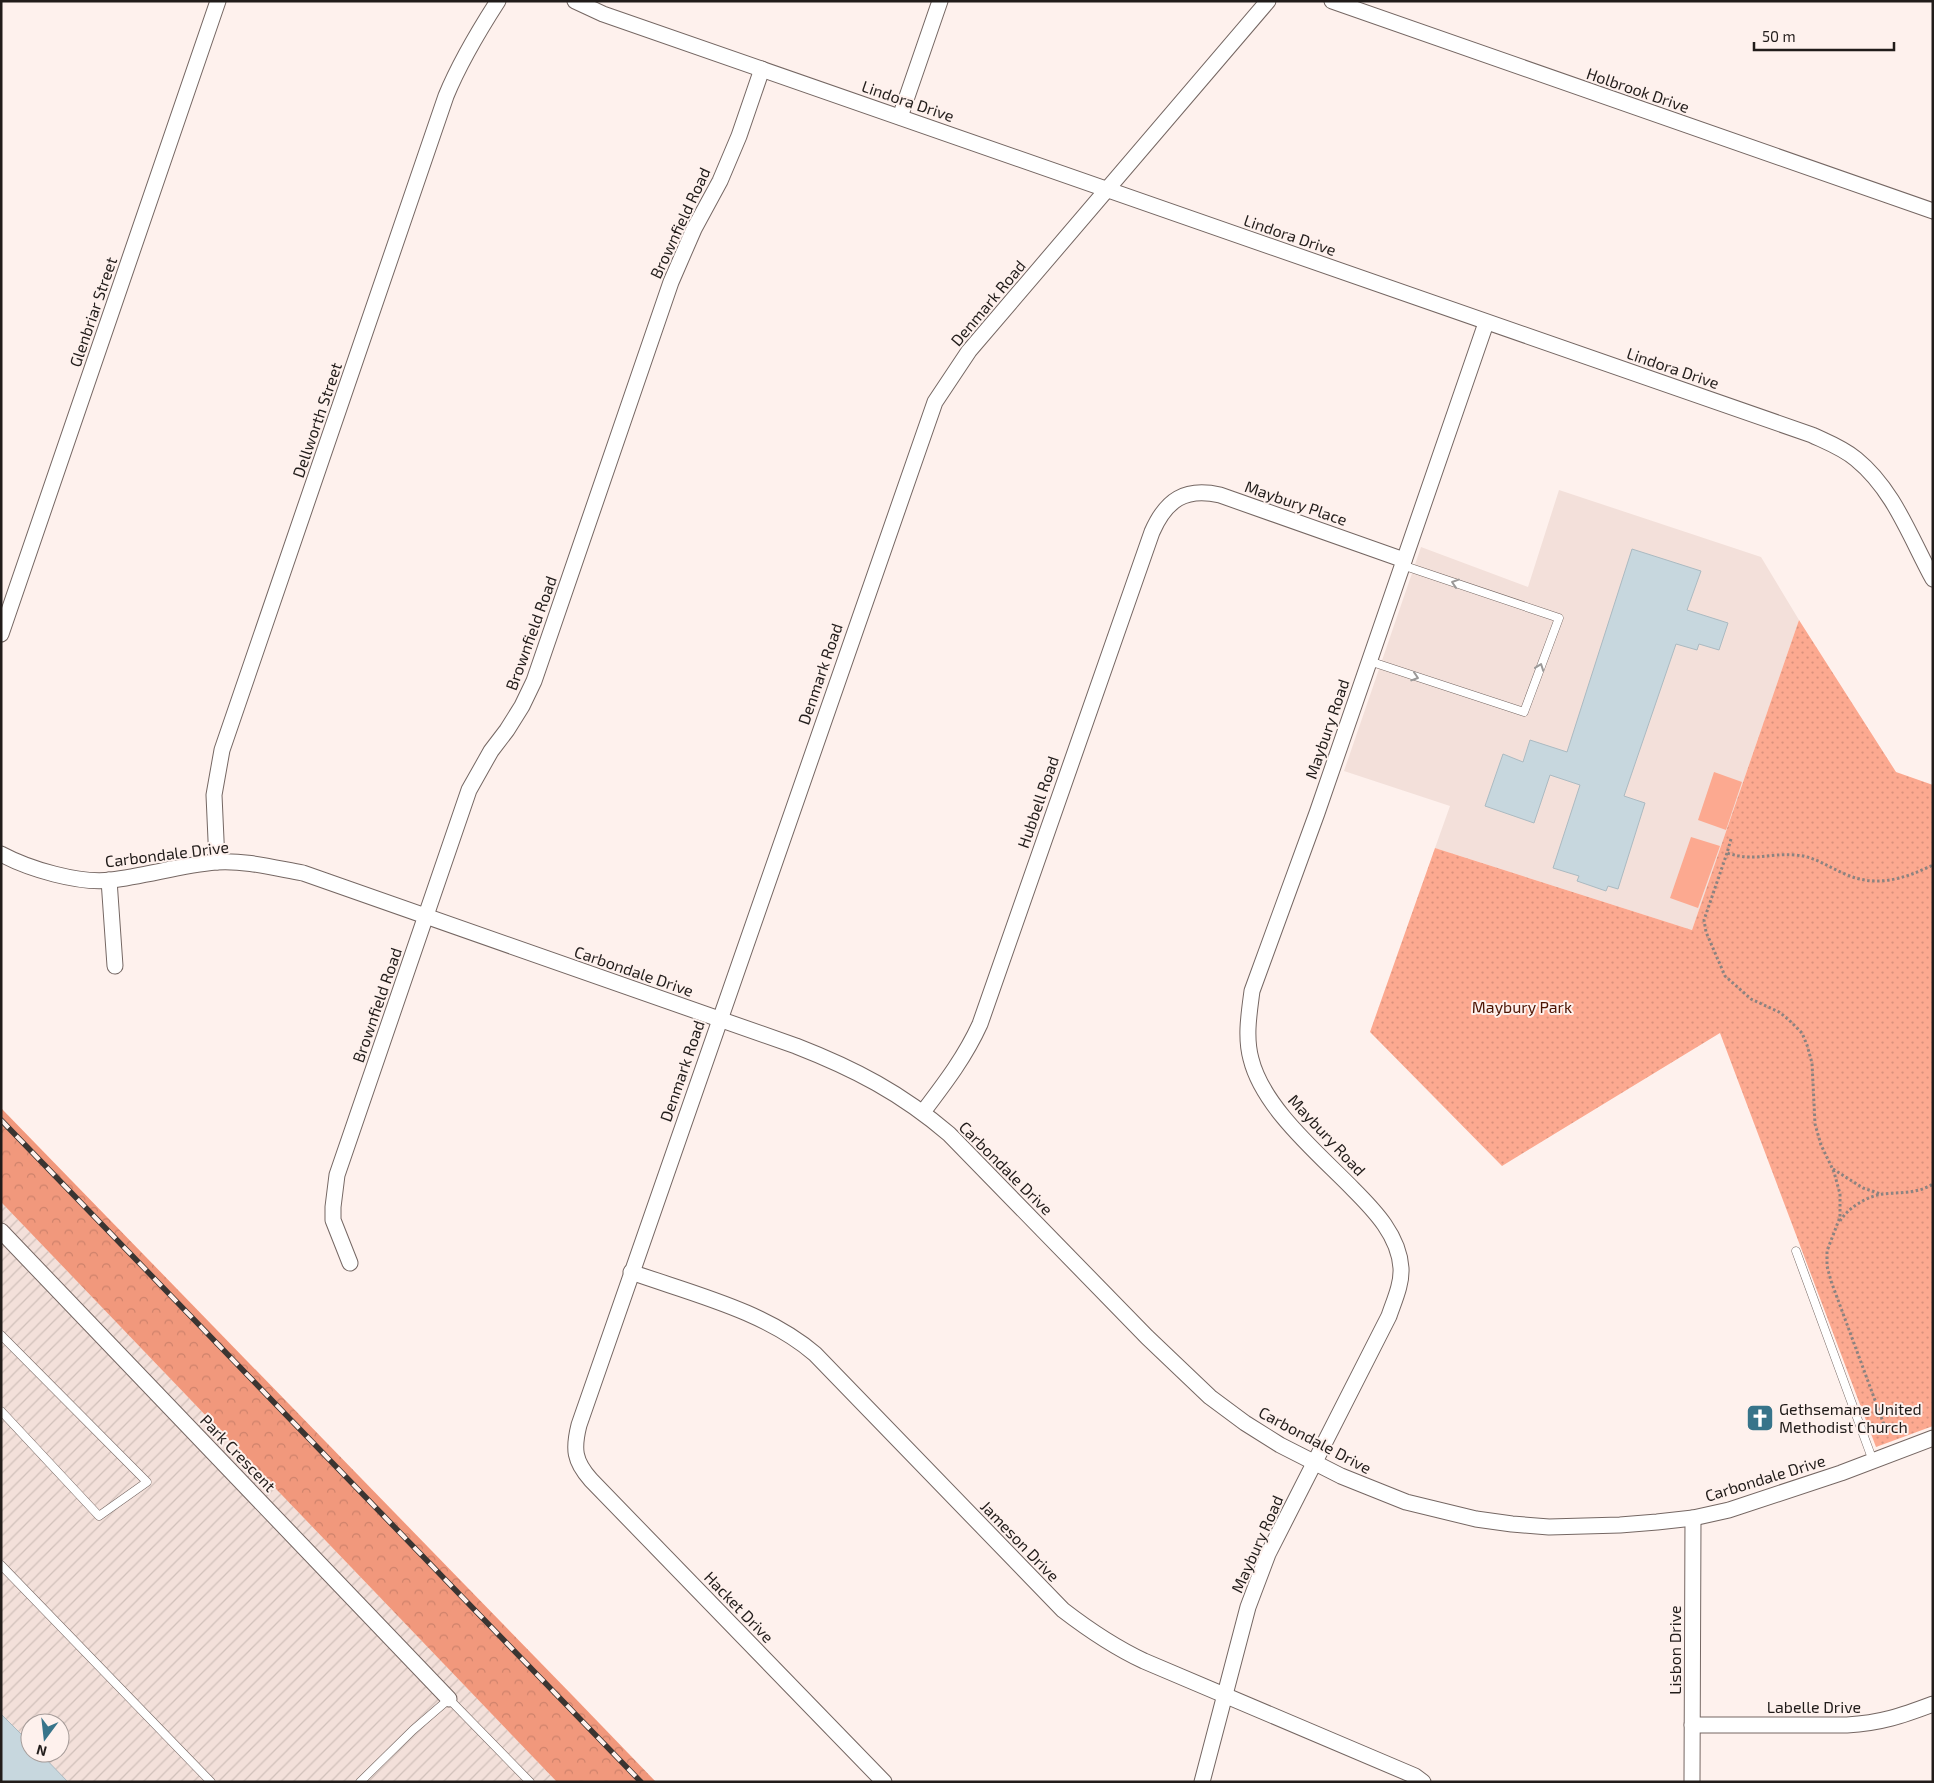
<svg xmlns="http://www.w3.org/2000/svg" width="1934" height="1783" viewBox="0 0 1934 1783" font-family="'Exo 2',sans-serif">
  <defs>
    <pattern id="industrial-furrows" width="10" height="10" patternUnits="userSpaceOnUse" patternTransform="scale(1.25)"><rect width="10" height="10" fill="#f3e0da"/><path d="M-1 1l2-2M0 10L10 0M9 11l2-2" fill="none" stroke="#d0c0ba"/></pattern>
    <pattern id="green-dots" width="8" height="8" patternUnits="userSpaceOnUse" patternTransform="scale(1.25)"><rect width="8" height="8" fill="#fca990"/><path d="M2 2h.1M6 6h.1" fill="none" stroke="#d8917c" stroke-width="1.8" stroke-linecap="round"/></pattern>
    <pattern id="forest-crowns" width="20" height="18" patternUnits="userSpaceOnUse" patternTransform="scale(1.25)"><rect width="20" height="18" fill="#f1987c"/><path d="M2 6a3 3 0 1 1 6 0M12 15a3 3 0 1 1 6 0" fill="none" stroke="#ce826b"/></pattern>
  </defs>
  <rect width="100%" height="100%" fill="#fef1ed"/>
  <polygon fill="#f3e0da" points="1559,490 1761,557 1799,620 1692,930 1435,848 1450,806 1344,771 1421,547 1528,587"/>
  <path fill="url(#industrial-furrows)" fill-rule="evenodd" d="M1,1202l556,580h-556zM30,1723h30v30h-30z"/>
  <polygon fill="url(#green-dots)" points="1799,620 1896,772 1933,785 1933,1426 1876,1447 1720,1033 1502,1166 1370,1032 1435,848 1692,930"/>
  <polygon fill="url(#forest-crowns)" points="1,1108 573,1696 656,1782 557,1782 1,1202"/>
  <g fill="#fca990">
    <polygon points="1714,772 1742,782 1726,830 1698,820"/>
    <polygon points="1691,837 1720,846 1698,908 1670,898"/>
  </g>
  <g fill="#c7d7de" stroke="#abbac1">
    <polygon points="1632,549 1701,571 1687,610 1728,623 1719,650 1699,644 1697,650 1676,644 1624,796 1645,803 1618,889 1608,886 1606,891 1577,881 1579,876 1553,868 1580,785 1550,775 1534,823 1485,806 1503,754 1523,762 1530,740 1567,752"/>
    <polygon points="1,1714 30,1743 30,1753 40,1753 68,1782 1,1782"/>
  </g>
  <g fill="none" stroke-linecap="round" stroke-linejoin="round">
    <g stroke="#756763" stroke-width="9">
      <g id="service">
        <polyline points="1369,661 1524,712 1559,618 1402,565"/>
        <polyline points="1796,1251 1873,1461"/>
        <polyline points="1,1335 147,1482 99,1516 1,1411"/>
        <polyline points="1,1565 211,1782"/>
        <polyline points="360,1782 413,1730 449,1699 530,1782"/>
      </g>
    </g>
    <g stroke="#756763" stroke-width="17">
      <g id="minor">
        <path d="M575,1l28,13 1209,421c15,7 31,13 44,24 38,31 54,78 77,120"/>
        <polyline points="1332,1 1933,211"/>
        <polyline points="900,117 940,1"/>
        <polyline points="1,634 218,1"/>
        <path d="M1,854c28,15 78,30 110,26 35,-4 70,-15 105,-18 29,-2 59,6 87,11l493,173c59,23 105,47 153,88l198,203 63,60 35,26 35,22 61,31 65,26 70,17 36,5 37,3 71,-2 37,-3 36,-4 36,-8 112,-37 92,-35"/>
        <path d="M217,862l-3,-67 8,-45 224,-654c14,-34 32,-64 52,-95"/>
        <polyline points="109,880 115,966"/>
        <path d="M923,1112c22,-29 42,-55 57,-88l172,-492c14,-32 33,-45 68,-37l184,65"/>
        <polyline points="1,1231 449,1699"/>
        <polyline points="350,1263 333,1220 333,1207 337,1175 469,790 491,751 507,730 522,706 534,681 671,282 694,229 720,181 739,136 762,69"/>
        <path d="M631,1272c62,22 134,39 184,82l248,256c26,20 51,37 81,51l271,115 8,6"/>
        <path d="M1692,1725h155c34,-2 54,-9 86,-21"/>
        <path d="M884,1782l-293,-302c-17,-19 -18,-31 -12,-55l356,-1023 34,-51 299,-350"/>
        <path d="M1202,1782l46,-175 20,-53 121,-238c5,-15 13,-32 12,-48 -2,-32 -26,-57 -48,-79 -34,-35 -90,-81 -102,-130 -6,-22 -2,-45 1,-68l65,-178 169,-490"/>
        <polyline points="1692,1782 1693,1518"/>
      </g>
    </g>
    <g stroke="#8c8380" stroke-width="3" stroke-dasharray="2.5 2.5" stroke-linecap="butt">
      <path d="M1731,839l-4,14c28,9 41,0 68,2 19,1 33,12 50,19 31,14 59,5 88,-9"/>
      <polyline points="1727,853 1704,920 1706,932 1725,976 1751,999 1779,1012 1788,1019 1802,1033 1807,1045 1812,1063 1815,1124 1821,1145 1834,1172 1840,1194 1840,1217 1827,1251 1827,1266 1831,1281 1886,1430"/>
      <polyline points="1833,1169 1863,1188 1881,1194"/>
      <path d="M1840,1221c8,-13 27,-25 43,-27 17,-2 34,0 50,-10"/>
    </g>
    <use href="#service" stroke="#fff" stroke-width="8"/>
    <use href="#minor" stroke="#fff" stroke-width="15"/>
    <g stroke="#3a3532" stroke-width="5.5">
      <polyline id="rail" points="1,1120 641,1782"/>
    </g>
    <use href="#rail" stroke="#fef1ed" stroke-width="4" stroke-dasharray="11" stroke-linecap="butt"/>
  </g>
  <defs><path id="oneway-chevron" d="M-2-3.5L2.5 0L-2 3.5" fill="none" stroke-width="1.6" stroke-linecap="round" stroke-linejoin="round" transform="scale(1.25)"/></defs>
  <g stroke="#9b9998">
    <use href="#oneway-chevron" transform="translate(1455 583) rotate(-162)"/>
    <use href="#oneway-chevron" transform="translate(1540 667) rotate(-70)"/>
    <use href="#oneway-chevron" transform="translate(1415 677) rotate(18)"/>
  </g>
  <defs>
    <g id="church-square" transform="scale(1.4375)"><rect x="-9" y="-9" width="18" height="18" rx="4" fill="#37748a" stroke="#fef1ed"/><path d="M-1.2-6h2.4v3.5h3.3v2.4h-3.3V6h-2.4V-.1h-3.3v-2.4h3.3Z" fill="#fff"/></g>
  </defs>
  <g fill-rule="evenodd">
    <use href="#church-square" x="1760" y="1418"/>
  </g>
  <g text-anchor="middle" stroke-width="4" stroke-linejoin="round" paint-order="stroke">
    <g font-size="16" fill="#211c1a" stroke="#fef1ed">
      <text transform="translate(1638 90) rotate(19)" y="6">Holbrook Drive</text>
      <text transform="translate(908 101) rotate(19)" y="6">Lindora Drive</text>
      <text transform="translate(680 223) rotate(-65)" y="6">Brownfield Road</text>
      <text transform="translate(1290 235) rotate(19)" y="6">Lindora Drive</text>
      <text transform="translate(988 303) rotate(-50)" y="6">Denmark Road</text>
      <text transform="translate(93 312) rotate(-71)" y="6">Glenbriar Street</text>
      <text transform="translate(1673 368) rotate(19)" y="6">Lindora Drive</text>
      <text transform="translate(317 420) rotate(-71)" y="6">Dellworth Street</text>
      <text transform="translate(1296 503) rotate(19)" y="6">Maybury Place</text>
      <text transform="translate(531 633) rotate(-70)" y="6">Brownfield Road</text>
      <text transform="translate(820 674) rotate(-71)" y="6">Denmark Road</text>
      <text transform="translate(1327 729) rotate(-71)" y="6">Maybury Road</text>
      <text transform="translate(1038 802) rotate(-71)" y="6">Hubbell Road</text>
      <text transform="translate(167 854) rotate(-7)" y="6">Carbondale Drive</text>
      <text transform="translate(634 971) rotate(19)" y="6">Carbondale Drive</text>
      <text transform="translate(377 1005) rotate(-71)" y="6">Brownfield Road</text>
      <text transform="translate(682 1071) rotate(-71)" y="6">Denmark Road</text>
      <text transform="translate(1327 1135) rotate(47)" y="6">Maybury Road</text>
      <text transform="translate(1006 1168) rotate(45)" y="6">Carbondale Drive</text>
      <text transform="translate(1315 1440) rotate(28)" y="6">Carbondale Drive</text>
      <text transform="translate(238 1453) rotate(46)" y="6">Park Crescent</text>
      <text transform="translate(1765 1478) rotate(-17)" y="6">Carbondale Drive</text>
      <text transform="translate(1020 1541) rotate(46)" y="6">Jameson Drive</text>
      <text transform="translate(1257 1544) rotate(-66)" y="6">Maybury Road</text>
      <text transform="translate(739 1607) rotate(46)" y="6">Hacket Drive</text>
      <text transform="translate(1675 1650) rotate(-90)" y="6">Lisbon Drive</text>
      <text x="1814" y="1713">Labelle Drive</text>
    </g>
    <g font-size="16" fill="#4c1504" stroke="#fef1ed">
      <text x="1522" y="1013">Maybury Park</text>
    </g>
    <g font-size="16" fill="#211c1a" stroke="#fef1ed" text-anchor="start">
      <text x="1779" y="1415">Gethsemane United<tspan x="1779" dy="18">Methodist Church</tspan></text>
    </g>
  </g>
  <rect width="1934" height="1783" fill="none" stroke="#211c1a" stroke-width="5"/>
  <g transform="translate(45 1738) rotate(195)"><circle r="24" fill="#fef1ed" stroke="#a69c99"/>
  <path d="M0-4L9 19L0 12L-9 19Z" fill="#37748a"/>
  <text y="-8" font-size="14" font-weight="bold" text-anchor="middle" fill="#211c1a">N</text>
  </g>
  <path d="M1754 42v8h140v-8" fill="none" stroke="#211c1a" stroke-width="2.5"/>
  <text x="1762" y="42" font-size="15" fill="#211c1a" stroke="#fef1ed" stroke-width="4" paint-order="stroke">50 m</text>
</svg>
